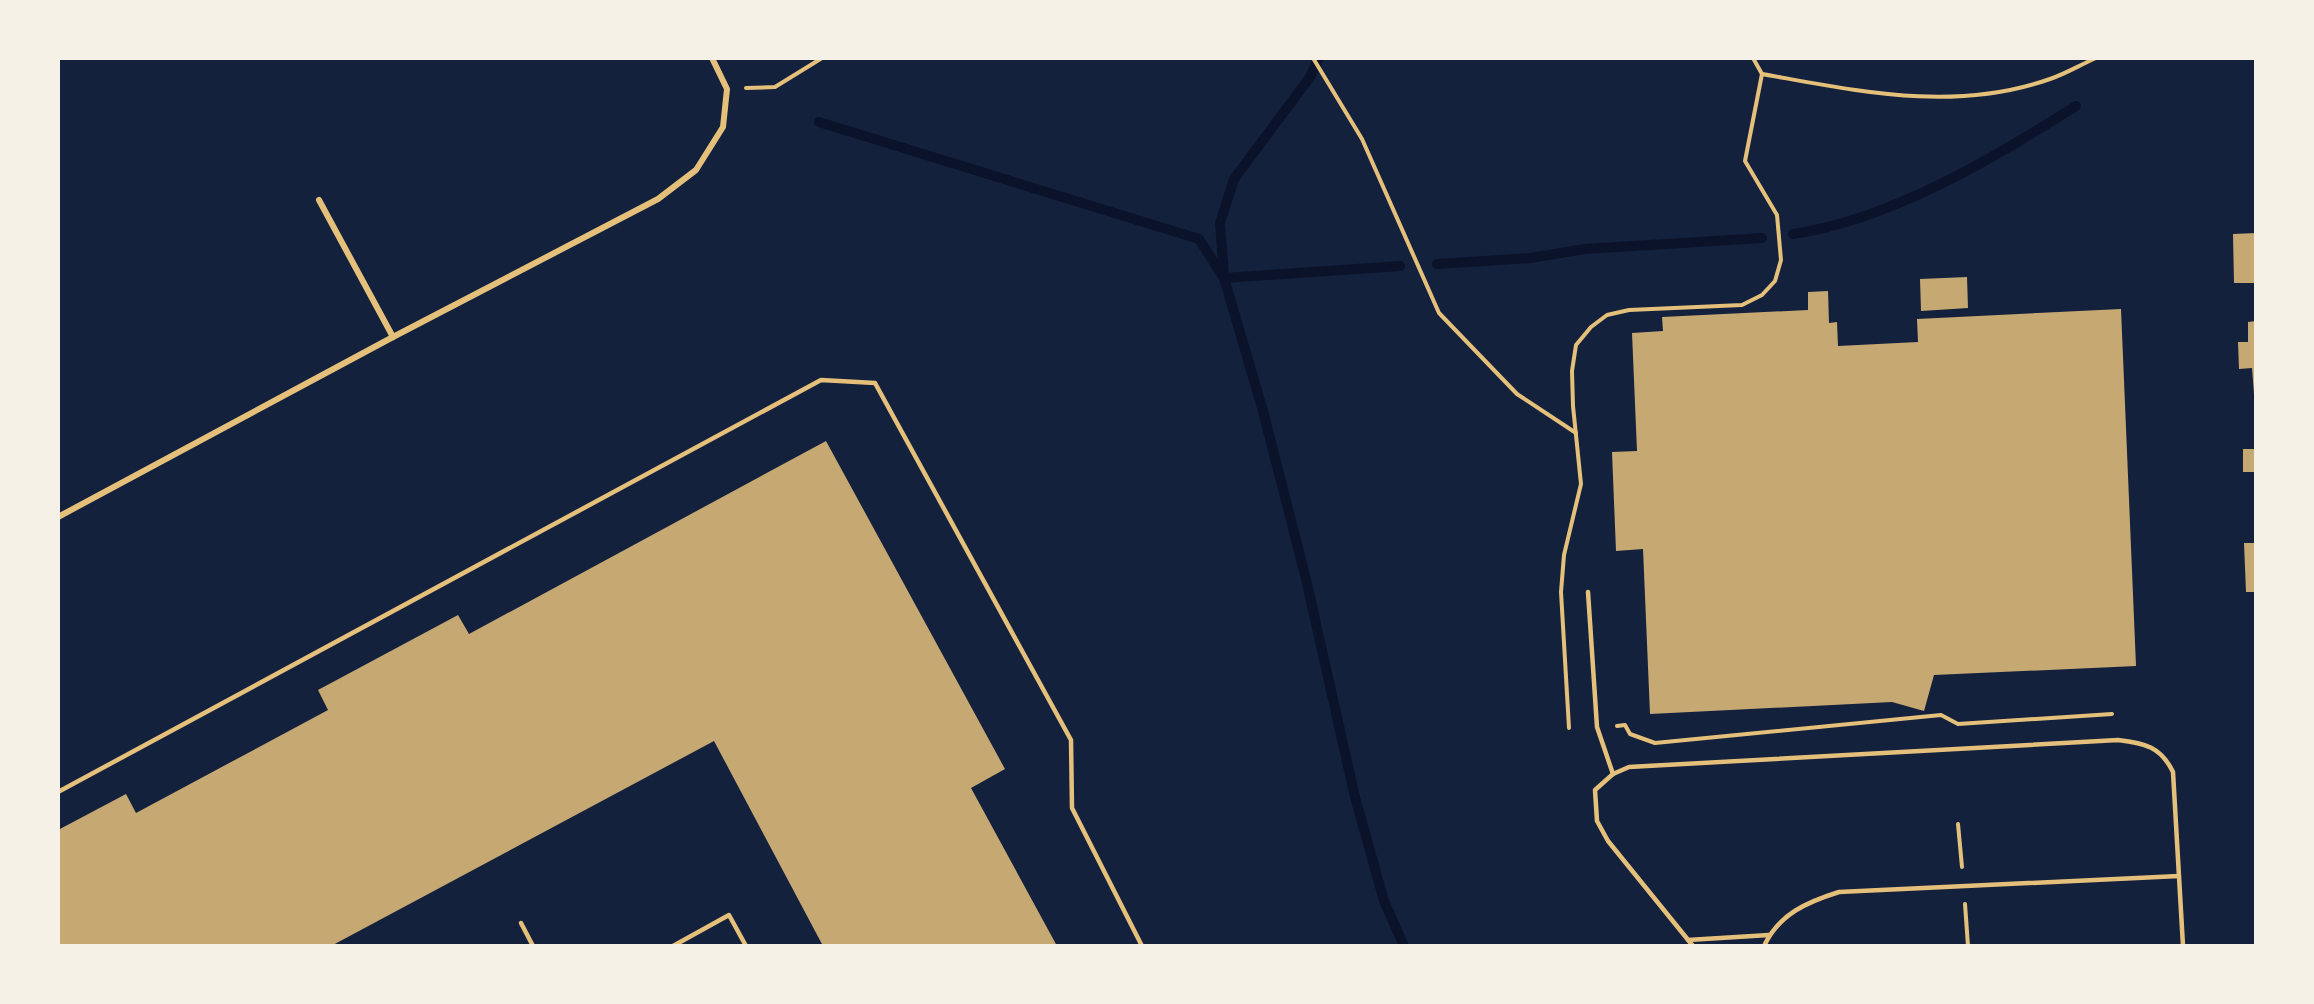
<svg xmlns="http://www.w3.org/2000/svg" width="2314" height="1004" viewBox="0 0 2314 1004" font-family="Lato,sans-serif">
  <rect width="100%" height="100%" fill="#14213d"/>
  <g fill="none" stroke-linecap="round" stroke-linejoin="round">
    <g stroke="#0b132b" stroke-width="10">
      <polyline points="1319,58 1310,77 1234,179 1220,223 1224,278 1400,266"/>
      <polyline points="819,122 1199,239 1224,278 1263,411 1305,575 1355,797 1384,901 1404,946"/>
      <path d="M1793,234c97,-14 201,-76 283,-128"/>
      <polyline points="1437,264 1530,258 1585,249 1762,238"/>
    </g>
  </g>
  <g fill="#c6a872">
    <polygon points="2256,233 2256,283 2234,283 2233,234"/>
    <polygon points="1967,277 1968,308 1921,311 1920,279"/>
    <polygon points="1828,291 1829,323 1837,322 1838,346 1918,342 1917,319 2121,309 2136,666 1934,675 1924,711 1892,702 1650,714 1643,549 1616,551 1612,452 1637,451 1632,333 1663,331 1662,317 1808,310 1808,292"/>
    <polygon points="2256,321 2256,394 2254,394 2252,368 2239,369 2238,342 2248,342 2248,322"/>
    <polygon points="826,441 1005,769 971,788 1057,946 823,946 714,741 331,946 58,946 58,830 126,794 136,813 328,710 318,690 458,615 469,634"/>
    <rect x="2243" y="449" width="13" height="23"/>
    <polygon points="2244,543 2256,543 2256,592 2246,592"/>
  </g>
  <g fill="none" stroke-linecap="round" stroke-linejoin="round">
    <g stroke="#e5c07b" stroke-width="4">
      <polyline points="1313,58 1362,139 1439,313 1517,394 1576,433"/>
      <path d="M1762,74c97,17 191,39 288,5 15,-5 30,-14 46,-21"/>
      <polyline points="746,88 775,87 822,58"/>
      <polyline points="1617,726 1625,725 1630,734 1655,743 1941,715 1958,724 2112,714"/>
      <polyline points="1569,728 1561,592 1564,555 1581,484 1573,406 1572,371 1576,345 1591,327 1607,315 1629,310 1742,305 1762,295 1775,281 1781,260 1777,215 1745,161 1762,74 1753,58"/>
      <polyline points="1958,824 1962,867"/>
      <polyline points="1965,904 1968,946"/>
    </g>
    <g stroke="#e5c07b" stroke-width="4.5">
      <polyline points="1588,592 1597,727 1613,774"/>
      <polyline points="58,792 821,380 875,383 1071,740 1072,808 1142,946"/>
      <polyline points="521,923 533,946"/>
      <polyline points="1688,940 1769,935"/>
      <polyline points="673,946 729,915 746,946"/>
      <path d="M1693,946l-85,-105 -11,-20 -2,-31 18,-16 16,-7 489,-27c27,3 43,7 55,32l10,174"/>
      <path d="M1764,946c15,-32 43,-44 75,-54l340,-16"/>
    </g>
    <g stroke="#e5c07b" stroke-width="6">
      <polyline points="319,200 393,337"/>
      <polyline points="58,517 393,337 658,199 696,170 723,127 727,89 712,58"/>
    </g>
  </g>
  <rect width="2314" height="1004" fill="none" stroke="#f6f1e7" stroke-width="120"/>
</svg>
